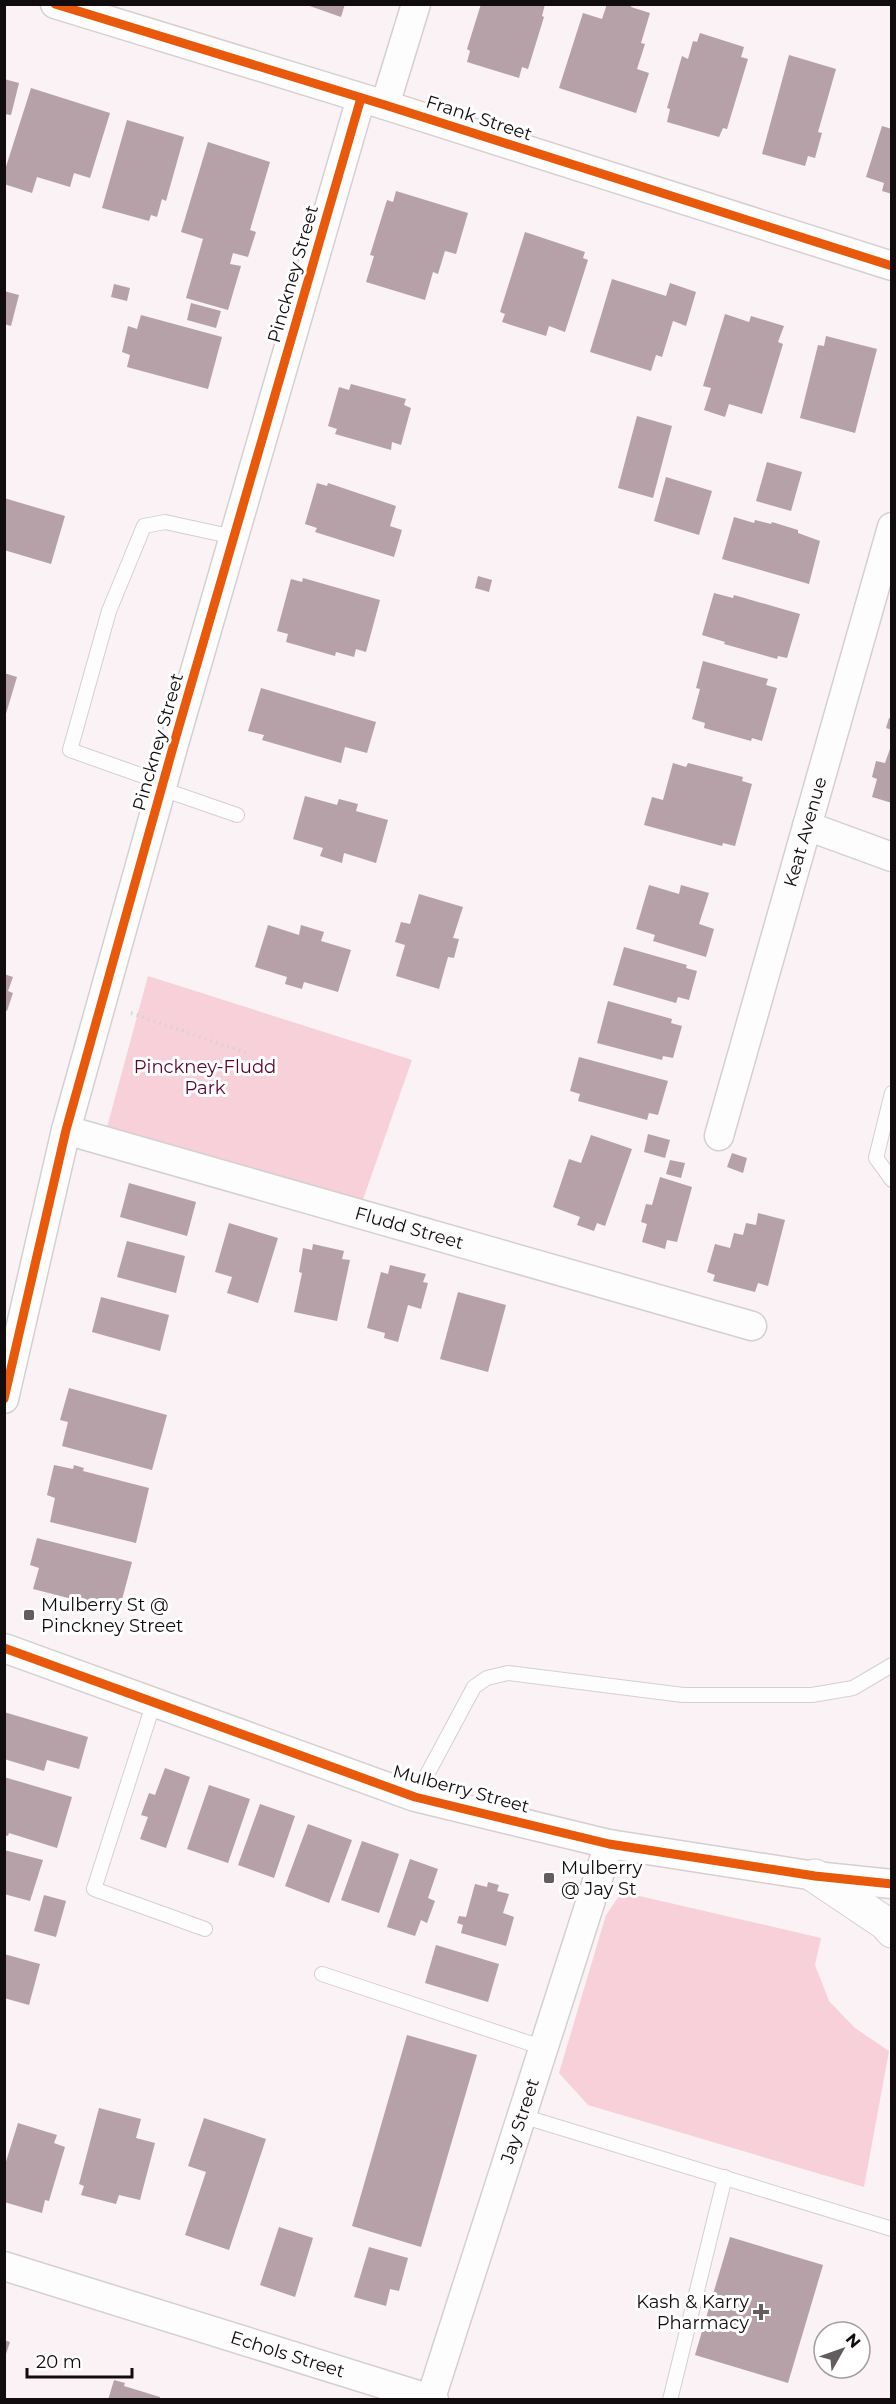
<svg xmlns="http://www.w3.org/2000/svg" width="896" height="2404" viewBox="0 0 896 2404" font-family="Montserrat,sans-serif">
  <rect width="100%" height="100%" fill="#faf2f4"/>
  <g fill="#f7d0da">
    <polygon points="148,976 412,1060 361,1205 106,1131"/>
    <polygon points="622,1892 821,1938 815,1965 829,2001 855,2028 889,2051 864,2187 588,2105 559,2073 606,1915"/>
  </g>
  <g fill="#b6a1a8">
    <polygon points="304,4 345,4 341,17"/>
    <polygon points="481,4 545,4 542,16 544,17 528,69 522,67 519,78 467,62 470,51 467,49"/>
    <polygon points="607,4 632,4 631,7 650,13 641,43 645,44 637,69 649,73 636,113 559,88 583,13 602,19"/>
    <polygon points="700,33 744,47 741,57 748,59 727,129 723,128 719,137 667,122 670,109 667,108 682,56 688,59 693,41 697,42"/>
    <polygon points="789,55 836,69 818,132 822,133 815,158 808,156 805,166 762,154"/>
    <polygon points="4,79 19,83 11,115 4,114"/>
    <polygon points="31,88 110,113 90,178 74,173 70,187 37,177 32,193 4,184 4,173"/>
    <polygon points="127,120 184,137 166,201 162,199 157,217 151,215 149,221 102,208"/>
    <polygon points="882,126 892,129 892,194 882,191 884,183 866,177"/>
    <polygon points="208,142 270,162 250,230 256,232 248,257 233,253 230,264 241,266 228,310 186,298 203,239 181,232"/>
    <polygon points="396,191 468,213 456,254 445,251 438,274 433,272 425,300 366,282 374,256 370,255 387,200 393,202"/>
    <polygon points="525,232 585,252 583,258 588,260 565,332 549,326 546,336 502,322 505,314 500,312"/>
    <polygon points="612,279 666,296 670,283 696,292 686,326 673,321 662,357 656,355 651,371 590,352"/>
    <polygon points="114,284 130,288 127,301 111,297"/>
    <polygon points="4,291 19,295 11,326 4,324"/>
    <polygon points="191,303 221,311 216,328 187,320"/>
    <polygon points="725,314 749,322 751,316 784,326 778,342 783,344 762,414 729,404 725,417 704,410 711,388 703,386"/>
    <polygon points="141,315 222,337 208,389 127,367 130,355 122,352 128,326 137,329"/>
    <polygon points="826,336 877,349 855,433 800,418 818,345 824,346"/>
    <polygon points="351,384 406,399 404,405 411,408 401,445 392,442 391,450 335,434 337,429 328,426 339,387 349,390"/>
    <polygon points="637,416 672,426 653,498 618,488"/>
    <polygon points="767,462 802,472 791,511 756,501"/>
    <polygon points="666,477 712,491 699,535 654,521"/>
    <polygon points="317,483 327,486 328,483 396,506 390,526 402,530 394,557 315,532 317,528 305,524"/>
    <polygon points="4,498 65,516 51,564 4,550"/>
    <polygon points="734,517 754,523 755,520 771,524 772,522 798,530 798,533 820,541 809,584 722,559"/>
    <polygon points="478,576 492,580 489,592 475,588"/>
    <polygon points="303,578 380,600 366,652 356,649 354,657 336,652 335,656 286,642 288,634 277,631 291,579 302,582"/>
    <polygon points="714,593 733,598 734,595 800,614 787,658 778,656 777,659 724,644 725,642 702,635"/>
    <polygon points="703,661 768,679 766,685 777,688 762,741 752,738 751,741 704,728 705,723 692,719 700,689 696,688"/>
    <polygon points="4,673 17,677 5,717 4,717"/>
    <polygon points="261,688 376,722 367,753 345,747 341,763 262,740 264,735 248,731"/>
    <polygon points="889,718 892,719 892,730 886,728"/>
    <polygon points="892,743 892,803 872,797 877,779 872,777 876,761 885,763"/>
    <polygon points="673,763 686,767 688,763 743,777 742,781 752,784 735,846 723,843 722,846 644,825 652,797 663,800"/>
    <polygon points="305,796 337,805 339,799 358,804 356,811 388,820 376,863 344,853 342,863 320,856 323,848 293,839"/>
    <polygon points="649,885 679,894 681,885 709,893 699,924 714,929 706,957 653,941 655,935 636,929"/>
    <polygon points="419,894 463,907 453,938 459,939 454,958 448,957 439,989 396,976 405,945 395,942 401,922 410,924"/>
    <polygon points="268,925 299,935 301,925 324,932 321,941 351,950 338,992 304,982 302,989 285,984 287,977 255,967"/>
    <polygon points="624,947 687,965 686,968 697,971 689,1000 678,997 676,1003 613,985"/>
    <polygon points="4,974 13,977 8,991 13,993 7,1011 4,1010"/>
    <polygon points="608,1001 672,1019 671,1023 682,1026 673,1058 663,1056 662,1060 597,1043"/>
    <polygon points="579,1057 668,1081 658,1115 649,1113 647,1120 578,1101 580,1094 570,1091"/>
    <polygon points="648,1134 670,1140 665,1158 644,1152"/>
    <polygon points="591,1135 632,1149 605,1226 597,1223 594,1231 577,1225 580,1217 553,1207 569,1159 581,1163"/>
    <polygon points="732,1153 747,1158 743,1173 727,1167"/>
    <polygon points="670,1160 685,1163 681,1178 666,1174"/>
    <polygon points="660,1177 692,1187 677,1242 667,1240 665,1249 642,1242 647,1224 641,1222 646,1204 652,1205"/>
    <polygon points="129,1183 196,1202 187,1236 120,1217"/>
    <polygon points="758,1213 785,1220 768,1286 758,1283 755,1292 713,1281 715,1275 707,1272 715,1244 730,1248 734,1233 743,1235 746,1223 756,1225"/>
    <polygon points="229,1223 278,1238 258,1303 227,1293 232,1277 215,1272"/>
    <polygon points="127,1241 185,1256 176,1293 117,1277"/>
    <polygon points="313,1244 344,1251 342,1259 350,1260 337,1321 294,1312 302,1273 299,1272 303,1248 312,1250"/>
    <polygon points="390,1265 426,1274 423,1282 428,1283 421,1309 408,1305 398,1342 384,1338 385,1333 367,1328 381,1272 388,1274"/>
    <polygon points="458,1292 506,1305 488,1372 440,1359"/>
    <polygon points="101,1297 169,1315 160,1351 92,1332"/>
    <polygon points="69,1388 167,1415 152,1470 62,1446 68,1422 60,1420"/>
    <polygon points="54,1465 73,1469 74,1465 84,1468 83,1471 149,1488 136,1543 50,1522 55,1498 47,1495"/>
    <polygon points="37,1538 132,1562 119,1611 33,1589 39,1568 30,1565"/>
    <polygon points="4,1712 88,1737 79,1769 47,1760 44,1771 4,1759"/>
    <polygon points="165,1768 190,1777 166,1848 140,1839 148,1817 141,1815 149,1793 155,1795"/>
    <polygon points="4,1777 72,1797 57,1848 9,1833 8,1836 4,1835"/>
    <polygon points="209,1785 250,1799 228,1863 187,1849"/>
    <polygon points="260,1804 295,1816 274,1878 238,1865"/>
    <polygon points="308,1824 352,1840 329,1903 285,1886"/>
    <polygon points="362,1841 399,1854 379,1913 341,1900"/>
    <polygon points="4,1850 43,1860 30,1901 4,1894"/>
    <polygon points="410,1859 438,1869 428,1898 435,1901 427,1923 421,1920 415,1936 387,1927"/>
    <polygon points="488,1882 499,1885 497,1891 509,1894 503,1913 514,1917 506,1946 461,1933 463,1925 457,1923 459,1916 466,1917 475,1884 487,1887"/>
    <polygon points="44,1895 66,1901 56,1937 34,1931"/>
    <polygon points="436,1945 499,1964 488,2002 425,1983"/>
    <polygon points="4,1954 40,1964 29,2005 4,1998"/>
    <polygon points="407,2035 477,2055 421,2247 352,2226"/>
    <polygon points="99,2108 141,2119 136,2138 155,2143 140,2200 119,2195 116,2204 81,2195 84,2186 79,2184"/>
    <polygon points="204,2118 266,2139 229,2250 185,2235 206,2172 188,2166"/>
    <polygon points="18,2123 57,2135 54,2143 65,2147 49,2201 45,2200 42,2213 4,2202 4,2168"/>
    <polygon points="279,2227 313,2238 295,2297 260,2285"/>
    <polygon points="730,2237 823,2265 788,2383 695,2355"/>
    <polygon points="369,2247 408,2258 399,2291 390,2289 386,2306 354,2297"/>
    <polygon points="4,2340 10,2342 5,2357 4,2357"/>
    <polygon points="114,2380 125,2383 124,2386 160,2397 160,2400 108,2400"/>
  </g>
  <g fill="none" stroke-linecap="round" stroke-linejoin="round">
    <g stroke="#d5cfd0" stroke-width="16">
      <g id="lane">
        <polyline points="163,783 70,750 109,611 144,526 165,522 234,537"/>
        <polyline points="162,789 237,815"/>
        <polyline points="892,1093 876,1158 892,1180"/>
        <polyline points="154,1702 94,1889 205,1929"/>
        <polyline points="415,1797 474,1687 487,1678 508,1673 683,1695 812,1695 853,1688 892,1665"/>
        <polyline points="322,1974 544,2048"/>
        <polyline points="522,2116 892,2229"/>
        <polyline points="670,2400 725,2177"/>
      </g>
    </g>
    <g stroke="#d5cfd0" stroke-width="31">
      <g id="street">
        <polyline points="55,4 385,105 892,266"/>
        <polyline points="385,105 416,4"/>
        <polyline points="807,826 892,857"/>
        <path id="s1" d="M66,1130l686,196"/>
        <path id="s2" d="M719,1136l173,-609"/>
        <polyline points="4,1399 66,1130 175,740 361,98"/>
        <polyline points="4,1648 415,1797 609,1844 815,1876 892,1884"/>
        <path id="s3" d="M4,2266l430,134"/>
        <path id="s4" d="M431,2398l178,-554"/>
      </g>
    </g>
    <g stroke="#d5cfd0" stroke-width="35">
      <polyline id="secondary" points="815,1876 885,1923 892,1931"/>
    </g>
    <polyline stroke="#d6d3d5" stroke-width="4" stroke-dasharray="1.5 4.5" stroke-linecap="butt" points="131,1013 249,1054"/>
    <use href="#lane" stroke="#fefdfd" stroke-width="14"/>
    <use href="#street" stroke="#fefdfd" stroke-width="28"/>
    <use href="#secondary" stroke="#fefdfd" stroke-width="33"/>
    <g stroke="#fff" stroke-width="13">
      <g id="cycleway">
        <polyline points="55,4 385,105 892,266"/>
        <polyline points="4,1399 66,1130 175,740 361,98"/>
        <polyline points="4,1648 415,1797 609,1844 815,1876 892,1884"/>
      </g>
    </g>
    <use href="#cycleway" stroke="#e8590c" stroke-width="9"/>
  </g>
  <g fill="#635c5e" stroke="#fff" stroke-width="2">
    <rect x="23" y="1609" width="12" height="12" rx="3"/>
    <rect x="543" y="1872" width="12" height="12" rx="3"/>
    <path d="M758 2303h6v6h6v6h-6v6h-6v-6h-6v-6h6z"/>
  </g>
  <g text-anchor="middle" stroke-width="6" stroke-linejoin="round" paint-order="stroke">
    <g font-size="18" fill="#110c0d" stroke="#fff">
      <text transform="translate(479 118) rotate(18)" y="6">Frank Street</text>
      <text transform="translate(293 274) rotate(-74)" y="6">Pinckney Street</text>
      <text transform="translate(158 742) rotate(-74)" y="6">Pinckney Street</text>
      <text dy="6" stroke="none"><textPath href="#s2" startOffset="316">Keat Avenue</textPath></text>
      <text dy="6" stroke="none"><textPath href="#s1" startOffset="357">Fludd Street</textPath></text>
      <text transform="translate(461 1789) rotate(15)" y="6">Mulberry Street</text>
      <text dy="6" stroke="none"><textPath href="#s4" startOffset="291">Jay Street</textPath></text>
      <text dy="6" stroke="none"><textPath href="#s3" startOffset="297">Echols Street</textPath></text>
    </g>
    <g font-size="18" fill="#5d022c" stroke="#fff">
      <text x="205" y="1073">Pinckney-Fludd<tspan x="205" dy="21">Park</tspan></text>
    </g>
    <g font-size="18" fill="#110c0d" stroke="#fff" text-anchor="start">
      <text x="41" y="1611">Mulberry St @<tspan x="41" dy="21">Pinckney Street</tspan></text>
      <text x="561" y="1874">Mulberry<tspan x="561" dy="21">@ Jay St</tspan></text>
      <text x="749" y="2308" text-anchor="end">Kash &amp; Karry<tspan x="749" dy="21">Pharmacy</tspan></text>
    </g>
  </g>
  <rect width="896" height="2404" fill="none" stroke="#110c0d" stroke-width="12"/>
  <g transform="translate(842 2350) rotate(50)"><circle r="28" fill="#ffffff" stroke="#a09e9e" stroke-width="1.5"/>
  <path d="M0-4.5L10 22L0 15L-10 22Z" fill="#635c5e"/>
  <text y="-9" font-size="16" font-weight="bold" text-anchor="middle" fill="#110c0d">N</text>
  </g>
  <path d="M27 2368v9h105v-9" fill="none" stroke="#110c0d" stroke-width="3"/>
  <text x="36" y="2368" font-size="18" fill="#110c0d" stroke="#ffffff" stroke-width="4.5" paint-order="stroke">20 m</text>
</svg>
